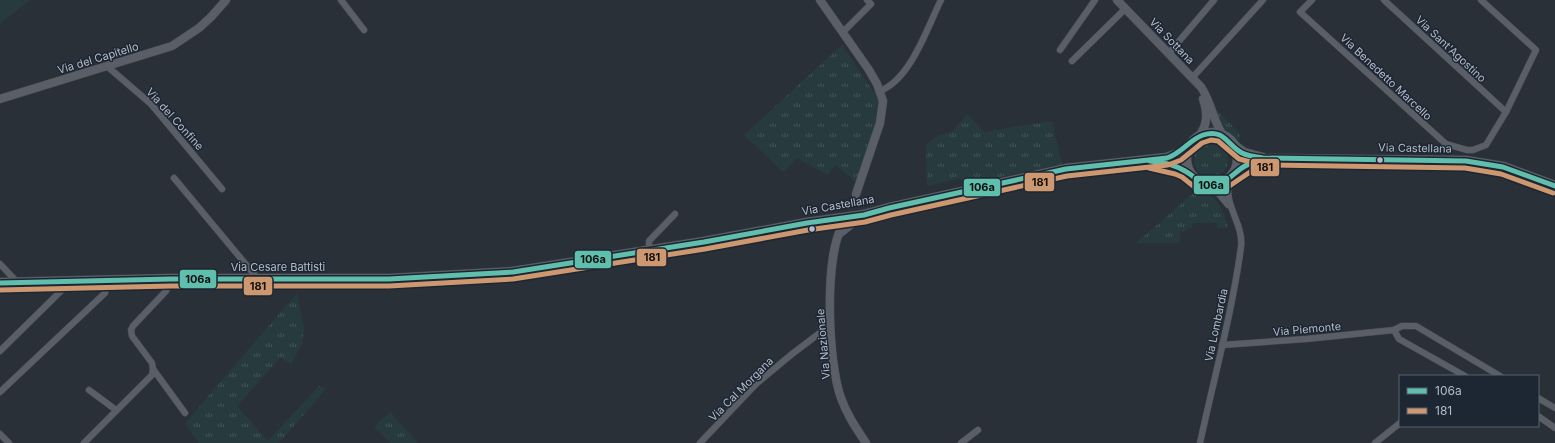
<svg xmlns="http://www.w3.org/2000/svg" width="1555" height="443" viewBox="0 0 1555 443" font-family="Inter,sans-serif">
  <defs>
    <pattern id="grass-tufts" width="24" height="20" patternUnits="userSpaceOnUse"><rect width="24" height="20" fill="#273a3e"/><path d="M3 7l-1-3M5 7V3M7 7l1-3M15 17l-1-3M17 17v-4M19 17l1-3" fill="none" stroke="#445559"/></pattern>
  </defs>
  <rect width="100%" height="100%" fill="#2a3038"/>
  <g fill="url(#grass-tufts)">
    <polygon points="842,45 875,94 879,103 874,131 856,182 835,165 828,175 797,158 784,172 744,135"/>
    <polygon points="1212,105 1240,134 1239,144 1242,147 1253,149 1255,153 1243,149 1234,138 1223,129"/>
    <polygon points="967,114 984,132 1052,121 1062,164 963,185 961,178 927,186 926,145 937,136 952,132"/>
    <circle cx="1211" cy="160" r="17"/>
    <path d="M1195,192c5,2 11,2 16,4 10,6 14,22 17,32h-11v-5h-24l-1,5h-4l-8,6v9h-44z"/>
    <polygon points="297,293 304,329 302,344 291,364 280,358 237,406 268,441 319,386 326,389 279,443 199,443 185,423"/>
    <polygon points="390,412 393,415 418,443 391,443 375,428 374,427"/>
  </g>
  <polygon fill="#273a3e" points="0,0 30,0 0,24"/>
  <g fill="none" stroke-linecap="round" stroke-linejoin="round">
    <g stroke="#484c53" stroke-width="7">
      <g id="minor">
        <polyline points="341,0 364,30"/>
        <polyline points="1312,0 1300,12 1446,144 1467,150 1473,150 1486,145 1506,112 1536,50 1481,0"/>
        <polyline points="1384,0 1506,112"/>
        <polyline points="843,32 871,4 867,0"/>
        <polyline points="1060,50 1095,0"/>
        <polyline points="1169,53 1214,0"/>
        <polyline points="1072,61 1125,9"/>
        <polyline points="108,67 151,104 222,189"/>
        <polyline points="1192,78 1263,0"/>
        <path d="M880,91c31,-12 47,-63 61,-91"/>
        <polyline points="174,178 258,279"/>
        <polyline points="1206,185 1219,194 1228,205"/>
        <polyline points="649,251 649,241 675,214"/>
        <polyline points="0,264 17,282"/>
        <polyline points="171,279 166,291 133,326 131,330 132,336 152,363 153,369 185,413"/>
        <polyline points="1394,330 1399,339 1465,376"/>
        <polyline points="1222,345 1306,339 1394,330 1402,326 1416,326 1500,376"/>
        <polyline points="0,351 63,289 66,282"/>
        <polyline points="89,390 116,410"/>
        <polyline points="0,392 105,293 108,281"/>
        <polyline points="1538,398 1555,408"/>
        <polyline points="1538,416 1555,428"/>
        <polyline points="0,434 9,443"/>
        <polyline points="84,443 152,375 153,369"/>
        <polyline points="700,443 756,384 792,354 829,326 829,322"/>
        <polyline points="961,443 978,430"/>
        <path d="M1200,443c14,-65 32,-130 41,-196 3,-25 -21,-45 -10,-70"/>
        <polyline points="1375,443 1400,423"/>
      </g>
    </g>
    <g stroke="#484c53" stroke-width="9">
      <g id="tertiary">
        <polyline points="820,0 869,70 877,84 883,101 880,123 856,194"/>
        <path d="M1117,0l84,87c11,16 12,35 23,50"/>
        <polyline points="0,99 172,46 199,28 211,17 226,0"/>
        <path d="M1198,137c10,-11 10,-24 5,-38"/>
        <path d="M839,219l3,7c-18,34 -14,136 -1,172 6,17 15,30 25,45"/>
        <polyline points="839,234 863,215"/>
      </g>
    </g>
    <g stroke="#484c55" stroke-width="11">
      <g id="primary">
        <circle cx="1212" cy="159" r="26"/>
        <polyline points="1233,145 1244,153 1263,158"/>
        <polyline points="1157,162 1178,167 1189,173"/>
        <polyline points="1233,174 1252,162 1271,159 1466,161 1503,167 1555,186"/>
        <polyline points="0,283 171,279 389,279 513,272 704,242 807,223 864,215 889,208 1066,169 1167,158 1180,153 1190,145"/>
      </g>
    </g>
    <use href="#minor" stroke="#5a5e66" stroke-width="6"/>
    <use href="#tertiary" stroke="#5a5e66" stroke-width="8"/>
    <use href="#primary" stroke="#5c6168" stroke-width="10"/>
    <g stroke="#1d2633" stroke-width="8">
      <g id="bus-1">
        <path d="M1150,161c12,1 25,4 35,10 10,5 14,14 26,14 15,0 23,-13 34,-19 9,-5 18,-6 27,-7"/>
        <path d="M0,283l171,-4h218l124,-7 191,-30 103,-19 57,-8 25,-7 177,-39 101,-11c15,-5 22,-18 36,-23 21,-7 24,10 39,18 6,3 14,4 21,5l203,3 37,6 52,19"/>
      </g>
    </g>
    <g stroke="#1d2633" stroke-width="8">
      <g id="bus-2">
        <polyline points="1149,168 1175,174 1182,177 1197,189 1212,192 1225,189 1253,170 1273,166"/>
        <polyline points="0,290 171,286 389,286 513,279 705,249 808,230 865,222 891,215 1067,176 1168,165 1181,160 1202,143 1211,140 1218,141 1239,159 1262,165 1465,168 1501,174 1553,193"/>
      </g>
    </g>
    <use href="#bus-1" stroke="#5fbeac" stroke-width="5"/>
    <use href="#bus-2" stroke="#cd976f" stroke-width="5"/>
  </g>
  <g fill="#b4bcc9" stroke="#1d2633" stroke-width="1.5">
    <circle cx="1380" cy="160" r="3.5"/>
    <circle cx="812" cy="229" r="3.5"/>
  </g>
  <g text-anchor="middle" stroke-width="3" stroke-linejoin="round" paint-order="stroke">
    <g font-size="11" fill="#b4bcc9" stroke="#1d2633">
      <text transform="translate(1172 41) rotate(46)" y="4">Via Sottana</text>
      <text transform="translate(1451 49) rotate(43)" y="4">Via Sant'Agostino</text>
      <text transform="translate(98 58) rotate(-17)" y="4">Via del Capitello</text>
      <text transform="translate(1386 77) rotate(43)" y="4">Via Benedetto Marcello</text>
      <text transform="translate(175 119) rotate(48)" y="4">Via del Confine</text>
      <text transform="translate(1415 148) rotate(1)" y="4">Via Castellana</text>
      <text transform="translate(838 205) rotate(-10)" y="4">Via Castellana</text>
      <text x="278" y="271">Via Cesare Battisti</text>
      <text transform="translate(1216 325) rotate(-78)" y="4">Via Lombardia</text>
      <text transform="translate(1307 329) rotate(-5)" y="4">Via Piemonte</text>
      <text transform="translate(823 344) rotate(-95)" y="4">Via Nazionale</text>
      <text transform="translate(741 389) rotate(-45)" y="4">Via Cal Morgana</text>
    </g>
  </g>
  <g stroke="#1d2633" stroke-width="1.5">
    <rect x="1250" y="158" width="30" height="19" rx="4" fill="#cd976f"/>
    <rect x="1024" y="172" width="31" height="20" rx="4" fill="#cd976f"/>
    <rect x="1193" y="175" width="37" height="20" rx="4" fill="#5fbeac"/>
    <rect x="963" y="178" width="38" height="19" rx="4" fill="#5fbeac"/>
    <rect x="636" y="248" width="31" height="19" rx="4" fill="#cd976f"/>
    <rect x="574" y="250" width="38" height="19" rx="4" fill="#5fbeac"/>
    <rect x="179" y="269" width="38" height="20" rx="4" fill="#5fbeac"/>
    <rect x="243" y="276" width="30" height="20" rx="4" fill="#cd976f"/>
  </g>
  <g font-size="11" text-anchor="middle" font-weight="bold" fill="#111">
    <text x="1265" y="171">181</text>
    <text x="1040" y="186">181</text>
    <text x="1211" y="189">106a</text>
    <text x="982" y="191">106a</text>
    <text x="652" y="261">181</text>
    <text x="593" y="263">106a</text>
    <text x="198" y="283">106a</text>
    <text x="258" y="290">181</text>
  </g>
  <rect x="1399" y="375" width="140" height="52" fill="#1d2633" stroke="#59626f"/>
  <rect x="1407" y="388" width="20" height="6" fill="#5fbeac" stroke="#59626f"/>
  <text x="1435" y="395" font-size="12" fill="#b4bcc9">106a</text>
  <rect x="1407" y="408" width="20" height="6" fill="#cd976f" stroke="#59626f"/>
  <text x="1435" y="415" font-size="12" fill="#b4bcc9">181</text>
</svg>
